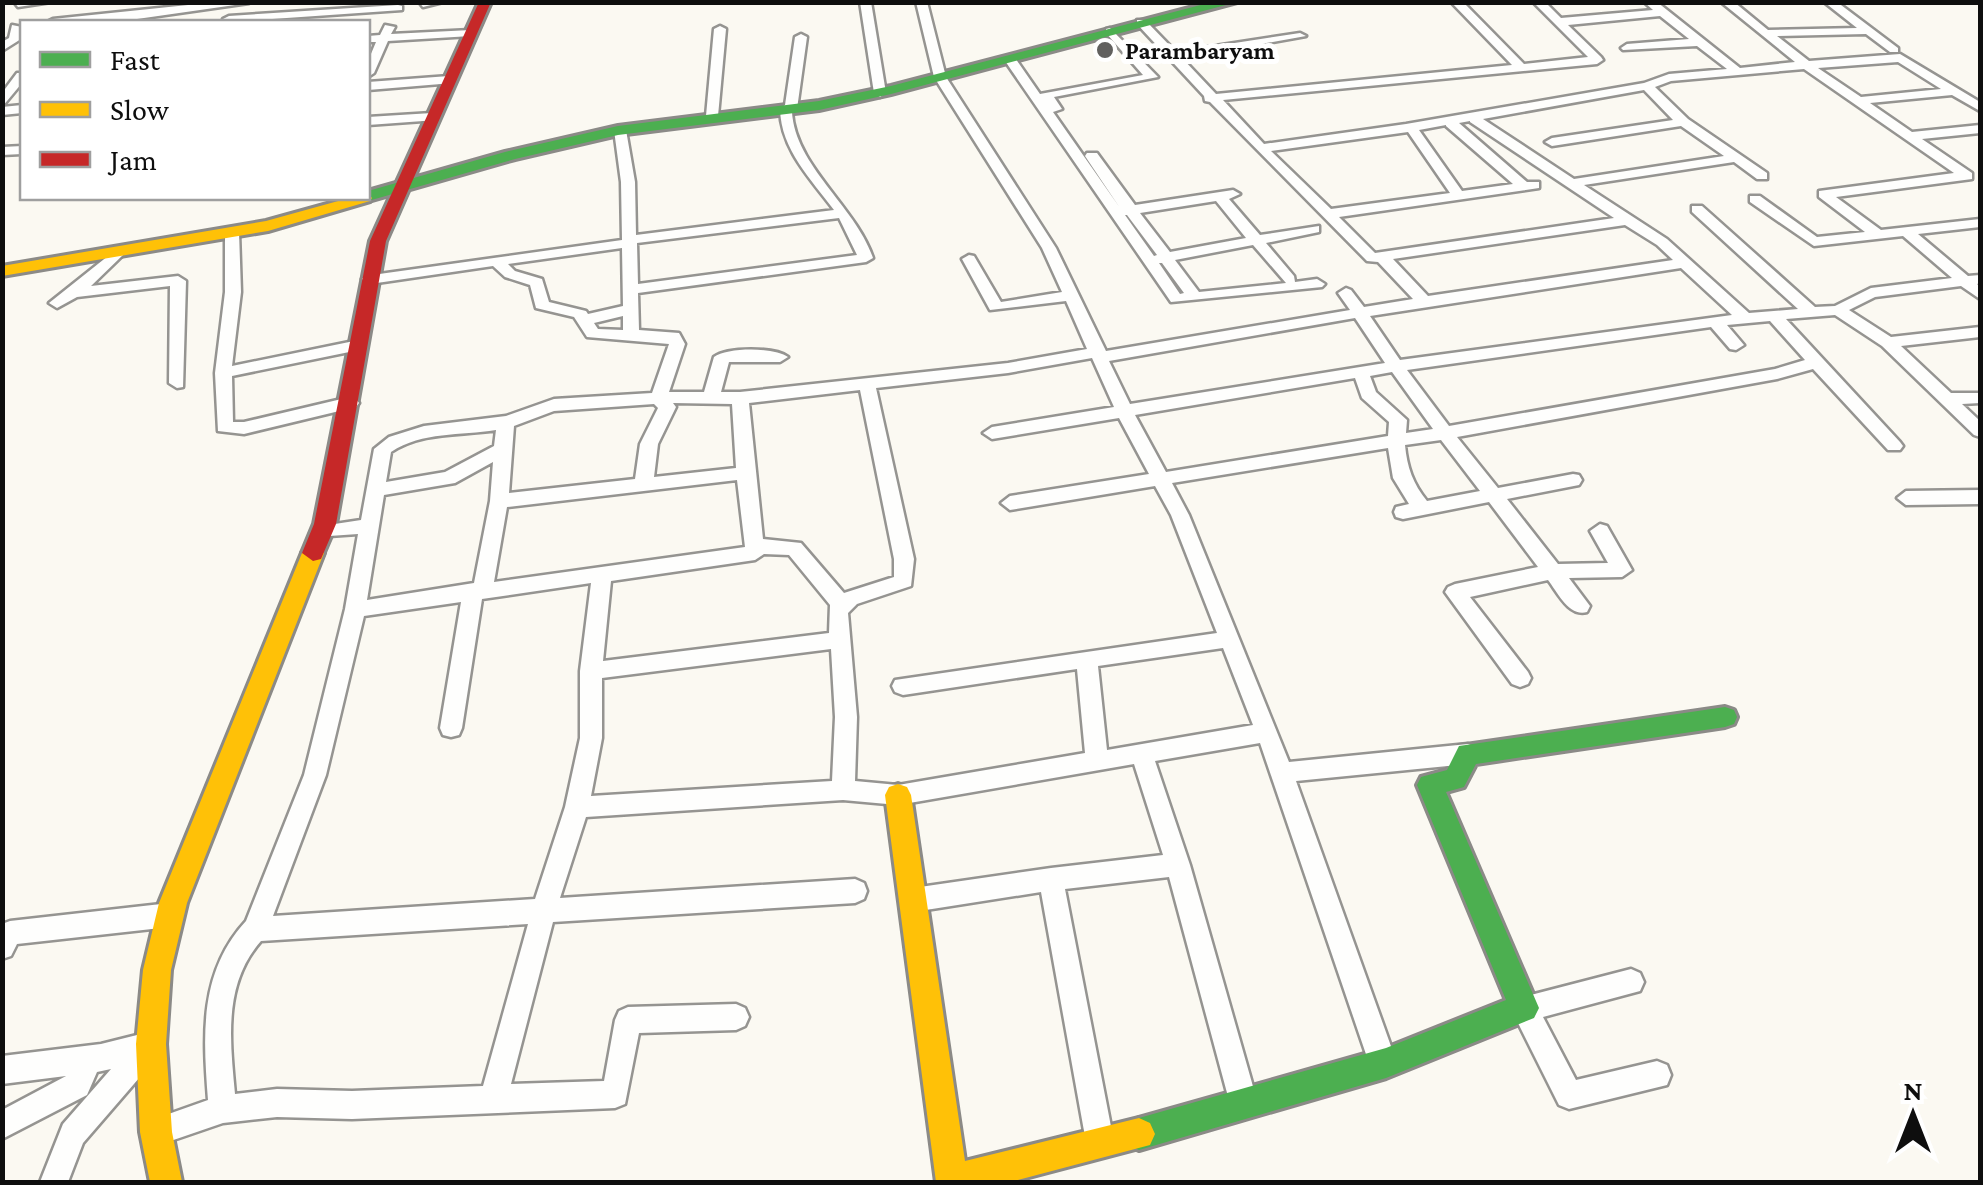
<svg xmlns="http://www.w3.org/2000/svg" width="1983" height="1185" viewBox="0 0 1983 1185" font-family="'Crimson Pro',serif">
  <rect width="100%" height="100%" fill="#fbf9f2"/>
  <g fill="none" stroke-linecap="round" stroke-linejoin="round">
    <g stroke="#959491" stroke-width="5">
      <g id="street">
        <polygon points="14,2 51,2 18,7"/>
        <polygon points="217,2 249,3 116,22 47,22 53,19"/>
        <polygon points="419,2 443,2 423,7"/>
        <polygon points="860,2 871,2 886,93 880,97 874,93"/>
        <path d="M916,2h11l19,75 110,171 50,103 244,-41 -12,-17 8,-5 5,2 13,17 49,-8 -35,-37 -11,-1 -157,-159 -5,-1 -1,-5 -67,-72v-4h8l31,32 124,-19 6,3 -124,22 34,36 296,-29 -61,-63h12l61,62 64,-7 -55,-55h12l16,16 92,-8 -9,-8h13l83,66 55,-6 -74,-60h13l34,28 89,-2 -33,-26h13l61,46v4h-8l-24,-18 -89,2 32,25 91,-7 80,48v9l-28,-16 -82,8 42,29 68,-7v8l-58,6 50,34v6l-136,18 45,33 99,-11v8l-62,7 50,42 12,-1v8l-3,1 3,3v12l-19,-13 -86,11 -26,13 42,27 89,-10v10l-79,9 50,47h29v10l-18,1 18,17v16l-6,-2 -92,-89 -47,-31 -49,4 114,123 3,4 -3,4h-12l-75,-81 -36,10 -320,58 41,51 75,-14 6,1 3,5 -3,5 -72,14 51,65 50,-1 -18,-32 10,-7 7,2 25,44 -10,7 -53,1 21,28 -3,6c-18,5 -29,-19 -39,-32l-78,17 58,75 3,6 -3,6 -8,3 -8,-3 -67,-92 3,-5 7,-3 83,-17 -49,-65 -86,17 -7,-2 -2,-5 2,-5 13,-3 -16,-26 -5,-30 -216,35 17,32 100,247 179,-18 8,3 3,7 -3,7 -8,3 -172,17 101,282 -4,10 -10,4 -10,-4 -4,-10 -109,-320 -105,18 35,104 68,239 -4,10 -10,4 -10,-4 -4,-10 -61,-227 -104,12 49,253 -4,10 -10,4 -10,-4 -4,-10 -45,-250 -128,20 -9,-4 -3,-8 3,-8 9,-4 138,-20 112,-13 -29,-91 -236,41 -55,-5 -257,17 -26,81 295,-19 9,4 3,8 -3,8 -9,4 -302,19 -42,162 93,-3 11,-61 4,-9 9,-4 108,-3 9,4 4,9 -4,9 -9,4 -97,3 -14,71 -10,4 -263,11 -75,-2 -54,6 -67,23 -10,-4 -4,-10 4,-10 62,-22c-5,-65 -9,-128 38,-179l58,-146 41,-166 13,-75 -43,3 -3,-5 3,-5 46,-7 13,-71 15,-12 35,-11 82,-10 48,-17 98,-6 17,-49 -82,-7 -13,-20 -38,-9 -6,-23 -25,-8 -12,-11 -123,18 -8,-5 3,-3 257,-36 -1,-58 -7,-52 6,-4 6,4 9,52 1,53 198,-25c-23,-31 -53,-60 -54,-101l5,-4 10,-68 6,-3 6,3 -10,72 -5,3c3,54 64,95 81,146l-7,4 -228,31 1,37 40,3 6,11 -16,48h35l10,-35c13,-10 61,-10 74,0l-8,5h-51l-8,30h19l268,-29 79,-14 -21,-48 -76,9 -28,-51 7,-4 5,1 27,46 61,-10 -20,-44 -108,-171zM1660,16l29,23 -62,5 -6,4 2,2 74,-4 30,23 -58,5 -25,9 -238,41 -142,20 -41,-44 374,-36 6,-4 -2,-3 -33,-32zM1898,62l43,27 -80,8 -43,-29zM1804,69l150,104 -135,18v6l46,35 -48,5 -57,-41h-10v6l64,44 89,-10 49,42 -81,10 -36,18 -20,1 -113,-101h-10v6l106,97 -49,4 -82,-74 -83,-54 150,-23 23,17h10v-6l-79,-54 -33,-32 16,-6zM1644,90l29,30 -121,18 -7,4 7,4 129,-20 43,30 -150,23 -91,-60zM1470,121v1l144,96 -239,35 -36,-36 200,-29v-6h-12l-68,-59zM1446,125v1l67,58 -51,7 -43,-61zM1408,132l42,61 -119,16 -60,-58zM839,218l18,37 -219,29 -1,-41zM1625,225l32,20 16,15 -245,36 -35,-37zM622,248l1,58 -35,8 -2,-3 -37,-9 -7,-23 -27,-8 -7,-7zM1681,268l51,47 -332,45 -30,-44zM623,316v14l-25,-1 -4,-6zM1355,318l30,45 -255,41 -21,-43zM1770,321l35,39 -30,9 -326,57 -42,-56 304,-43 19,22 6,1 8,-5 -17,-20zM1092,358l22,49 -122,20 -9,6 9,6 127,-21 30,56 -139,22 -9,7 9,7 145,-24 16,29 46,118 -322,47 -3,6 3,6 8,3 174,-26 8,84 -187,32 -43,-4 2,-64 -9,-104 9,-9 54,-18 3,-27 -38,-171 132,-15zM1392,372l41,57 -27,4 1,-13 -31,-28 -6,-16zM1355,378l7,20 27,24 -1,14 -222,36 -31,-57zM860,390l34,169v18l-50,16 -43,-50 -38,-4 -14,-136zM673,403l59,1 4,64 -82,9 4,-33 18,-37zM654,404l4,4 -18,36 -5,35 -126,14 5,-67 40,-15zM496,430l-2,16 -49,26 -59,10 5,-30c32,-21 69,-16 105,-22zM1441,440l39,51 -53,10c-14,-17 -20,-34 -22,-56zM493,462l-3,39 -16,82 -107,17 17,-105 71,-12zM737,480l8,67 -251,35 13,-75zM764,554l25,1 41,50 -1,28 -226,28 8,-80 144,-21zM591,583l-11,88v67l-15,69 -30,92 -262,17 53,-141 38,-159 97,-14 -21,126 3,7 8,2 8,-2 3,-7 20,-129zM1223,648l30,77 -146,25 -9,-84zM831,649l4,68 -3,64 -241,15 11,-58v-60zM528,924l-45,162 -131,5 -75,-2 -42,5c-5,-54 -12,-110 26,-153z"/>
        <polygon points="398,5 402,6 402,10 229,22 223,19 229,16"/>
        <polygon points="12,25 22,27 21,39 2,51 2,42 9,38"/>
        <polygon points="385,25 395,27 391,34 471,30 477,33 471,36 388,41 374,73 368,77 368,61 376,42 368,42 368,36 380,35"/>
        <polygon points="720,26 726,29 718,116 712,120 706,116 714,29"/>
        <path d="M1110,28l48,49 -104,20 8,12 -9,3 67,96 -35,-52 2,-3h10l38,52 98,-15 7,4 -11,5 31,36 59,-9v6l-53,11 28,33 1,6 22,-3 8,5 -3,3 -151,15 -168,-244 10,-3 27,39 103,-19 -37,-42v-4zM1216,201l30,37 -76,14 -30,-39zM1125,215h2l30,40 -3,1zM1253,245l33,38 -87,9 -24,-32zM1159,263h3l22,30 -4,1z"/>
        <polygon points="17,73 22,73 22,83 2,107 2,93"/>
        <polygon points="449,76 455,80 453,83 368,90 368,82"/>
        <polygon points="22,105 22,113 2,115 2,107"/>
        <polygon points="432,113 437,114 437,120 368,125 368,117"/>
        <polygon points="22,146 22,154 2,155 2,147"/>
        <polygon points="232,228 239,232 241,292 232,366 359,340 367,345 359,350 232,376 233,422 244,422 350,397 356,399 359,403 356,407 244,434 218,431 215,373 225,292 225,232"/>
        <polygon points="118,248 123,249 123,255 91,286 178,276 186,281 183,387 177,388 169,383 170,286 77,297 57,308 49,303"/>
        <polygon points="1980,490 1980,504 1906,505 1897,498 1906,491"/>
        <polygon points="170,903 179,907 182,915 179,923 170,927 17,944 11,956 2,959 2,924 10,921"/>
        <polygon points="1631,969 1640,973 1644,982 1640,991 1543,1017 1576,1080 1657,1061 1667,1065 1671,1075 1667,1085 1569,1109 1559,1105 1515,1017 1511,1008 1515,999"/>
        <polygon points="149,1032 159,1035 162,1045 159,1055 83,1143 68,1182 40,1182 63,1124 111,1069 97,1072 87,1095 2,1139 2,1110 66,1076 2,1084 2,1056 101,1044"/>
      </g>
    </g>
    <g stroke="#8b8a87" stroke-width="6">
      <g id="fast">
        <polygon points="1212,2 1237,2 891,94 819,110 618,135 515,159 368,201 361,198 368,198 368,191 505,152 618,126 819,101 891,86"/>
        <polygon points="1725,707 1734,710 1737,717 1734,724 1725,727 1476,764 1464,787 1446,792 1539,1008 1534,1018 1386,1078 1139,1150 1128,1145 1123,1134 1128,1123 1139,1118 1386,1048 1506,1000 1417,785 1421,777 1447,770 1459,746"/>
      </g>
    </g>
    <g stroke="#8b8a87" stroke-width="6">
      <g id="slow">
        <polygon points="368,194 372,198 370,201 268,231 2,276 2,266 266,221 349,198 368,198"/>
        <polygon points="313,545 324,553 187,903 171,970 166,1044 172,1132 182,1182 150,1182 140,1132 136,1044 143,970 159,903 302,553"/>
        <polygon points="898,784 907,787 911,795 965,1161 1139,1118 1150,1123 1155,1134 1150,1145 1010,1182 936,1182 885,795 889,787"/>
      </g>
    </g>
    <g stroke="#8b8a87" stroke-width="6">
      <polygon id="jam" points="479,2 491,2 386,241 336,524 321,559 313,561 302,553 314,524 370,241"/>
    </g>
    <use href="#street" fill="#fefefd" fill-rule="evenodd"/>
    <use href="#fast" fill="#4caf50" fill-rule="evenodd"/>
    <use href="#slow" fill="#ffc107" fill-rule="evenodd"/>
    <use href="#jam" fill="#c62828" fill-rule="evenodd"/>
  </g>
  <circle fill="#61605e" stroke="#fff" stroke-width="4" cx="1105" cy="50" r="10"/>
  <g text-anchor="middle" stroke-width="10" stroke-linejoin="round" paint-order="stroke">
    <g font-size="25" font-weight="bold" fill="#0e0e0e" stroke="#fff" text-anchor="start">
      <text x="1125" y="59">Parambaryam</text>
    </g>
  </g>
  <rect width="1983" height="1185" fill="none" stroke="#0e0e0e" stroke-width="10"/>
  <rect x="20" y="20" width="350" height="180" fill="#ffffff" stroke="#9f9f9f" stroke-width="2.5"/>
  <rect x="40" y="52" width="50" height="15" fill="#4caf50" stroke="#9f9f9f" stroke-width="2.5"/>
  <text x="110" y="70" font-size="30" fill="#0e0e0e">Fast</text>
  <rect x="40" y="102" width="50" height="15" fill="#ffc107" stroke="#9f9f9f" stroke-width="2.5"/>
  <text x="110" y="120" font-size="30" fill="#0e0e0e">Slow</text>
  <rect x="40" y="152" width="50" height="15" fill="#c62828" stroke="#9f9f9f" stroke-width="2.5"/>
  <text x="110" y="170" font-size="30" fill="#0e0e0e">Jam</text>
  <g transform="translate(1913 1115)" stroke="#ffffff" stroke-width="8" paint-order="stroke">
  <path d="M0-8L18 38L0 25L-18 38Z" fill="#0e0e0e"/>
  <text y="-15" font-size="28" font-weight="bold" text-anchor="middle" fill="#0e0e0e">N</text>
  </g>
</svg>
